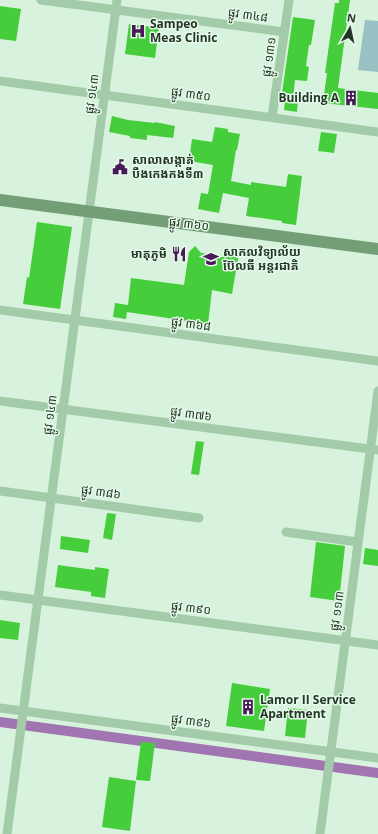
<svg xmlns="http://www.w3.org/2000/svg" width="378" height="834" viewBox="0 0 378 834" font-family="'Open Sans','Noto Sans Khmer',sans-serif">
  <rect width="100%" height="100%" fill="#d8f3dd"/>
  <polygon fill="#97c1c2" points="365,20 378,21 378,72 358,70"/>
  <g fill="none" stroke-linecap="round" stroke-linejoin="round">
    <polyline stroke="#a175b1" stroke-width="10" points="0,722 378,773"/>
  </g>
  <g fill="#45cd3b">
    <polygon points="339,0 350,0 338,88 378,93 378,109 323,103 327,73 325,73 335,3 339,3"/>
    <polygon points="0,6 21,9 16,41 0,39"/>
    <polygon points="293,17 315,20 311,45 309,45 306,66 309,67 307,81 295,80 293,100 298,100 297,112 284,110 286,94 282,93"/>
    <polygon points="129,24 159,28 155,58 125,54"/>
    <polygon points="112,116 128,120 155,123 155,122 175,126 173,138 147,135 147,140 130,138 130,136 109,132"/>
    <polygon points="215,127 228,129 228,132 240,134 237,150 236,150 231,181 251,185 251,182 286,187 288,174 302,176 296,225 282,223 282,221 246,216 249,198 223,193 219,213 198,209 201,193 208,194 213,165 189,161 192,139 212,142"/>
    <polygon points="321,132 337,134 334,153 318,151"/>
    <polygon points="37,222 72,227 60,309 23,304 27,277 29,278"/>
    <polygon points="195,246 201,253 228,257 234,250 238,259 232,294 212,290 208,324 127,312 126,319 113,317 115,303 128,305 131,278 184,285 189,252"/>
    <polygon points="196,441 204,442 199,475 191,474"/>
    <polygon points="107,513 116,514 112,540 103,538"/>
    <polygon points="61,536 90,540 88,553 60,549"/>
    <polygon points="316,542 345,546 339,601 310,597"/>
    <polygon points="365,548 378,550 378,566 363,564"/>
    <polygon points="58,565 95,570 95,567 109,569 105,598 91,596 91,592 55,587"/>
    <polygon points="0,620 20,623 18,640 0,638"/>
    <polygon points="232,683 270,689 264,731 226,726"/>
    <polygon points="288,708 308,710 305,738 285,736"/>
    <polygon points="141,742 155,743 150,781 136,780"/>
    <polygon points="109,777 136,781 130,831 102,827"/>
  </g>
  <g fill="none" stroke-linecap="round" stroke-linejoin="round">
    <g stroke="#a3cba9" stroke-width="9">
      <polyline points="41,0 284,32"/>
      <polyline points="0,81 378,132"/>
      <polyline points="272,117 289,0"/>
      <polyline points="0,310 378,361"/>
      <polyline points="0,401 378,450"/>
      <polyline points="0,491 199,518"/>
      <polyline points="286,532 358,542"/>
      <polyline points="0,595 378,645"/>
      <polyline points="0,708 378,758"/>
      <polyline points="7,834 117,0"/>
      <polyline points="320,834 378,391"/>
    </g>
    <polyline stroke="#749f76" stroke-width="12" points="0,200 378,249"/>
  </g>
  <defs>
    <g id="hospital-bare" transform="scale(1.2)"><path d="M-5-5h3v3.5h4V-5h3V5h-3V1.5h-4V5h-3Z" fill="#491959" stroke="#e4fae9" stroke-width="2.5" paint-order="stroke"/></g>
    <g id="building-bare" transform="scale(1.2)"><path d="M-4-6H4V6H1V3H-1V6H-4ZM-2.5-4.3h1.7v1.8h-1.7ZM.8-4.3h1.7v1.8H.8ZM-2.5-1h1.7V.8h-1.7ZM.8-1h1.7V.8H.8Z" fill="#491959" stroke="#e4fae9" stroke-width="2.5" paint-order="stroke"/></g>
    <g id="civic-bare" transform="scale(1.2)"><path d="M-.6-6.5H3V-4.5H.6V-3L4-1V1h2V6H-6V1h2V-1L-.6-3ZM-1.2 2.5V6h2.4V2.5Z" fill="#491959" stroke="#e4fae9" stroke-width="2.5" paint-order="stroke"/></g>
    <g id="restaurant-bare" transform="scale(1.2)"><path d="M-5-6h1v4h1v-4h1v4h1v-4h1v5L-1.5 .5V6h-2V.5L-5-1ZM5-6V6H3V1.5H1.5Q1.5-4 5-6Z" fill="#491959" stroke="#e4fae9" stroke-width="2.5" paint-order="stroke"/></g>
    <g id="university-bare" transform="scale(1.2)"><path d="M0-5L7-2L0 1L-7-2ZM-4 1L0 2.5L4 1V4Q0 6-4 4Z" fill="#491959" stroke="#e4fae9" stroke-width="2.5" paint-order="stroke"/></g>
  </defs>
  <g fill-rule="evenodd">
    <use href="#hospital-bare" x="138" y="31"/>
    <use href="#building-bare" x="351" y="98"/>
    <use href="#civic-bare" x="120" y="167"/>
    <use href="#restaurant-bare" x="179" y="254"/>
    <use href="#university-bare" x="211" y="259"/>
    <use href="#building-bare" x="248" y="707"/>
  </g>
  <g text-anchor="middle" stroke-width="3" stroke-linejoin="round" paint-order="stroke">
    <g font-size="12" fill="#263626" stroke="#e4fae9">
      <text transform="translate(248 15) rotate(8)" y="4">ផ្លូវ ៣៤៨</text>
      <text transform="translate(269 57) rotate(-82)" y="4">ផ្លូវ ១៣១</text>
      <text transform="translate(92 94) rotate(-82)" y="4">ផ្លូវ ១៤៣</text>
      <text transform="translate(191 94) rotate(8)" y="4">ផ្លូវ ៣៥០</text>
      <text transform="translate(189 224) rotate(7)" y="4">ផ្លូវ ៣៦០</text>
      <text transform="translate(191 324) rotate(8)" y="4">ផ្លូវ ៣៦៨</text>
      <text transform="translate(191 414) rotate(8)" y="4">ផ្លូវ ៣៧៦</text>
      <text transform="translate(50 415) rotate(-82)" y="4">ផ្លូវ ១៤៣</text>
      <text transform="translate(101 492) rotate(8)" y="4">ផ្លូវ ៣៨៦</text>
      <text transform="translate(191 608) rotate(7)" y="4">ផ្លូវ ៣៩០</text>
      <text transform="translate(337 611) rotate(-82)" y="4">ផ្លូវ ១១៣</text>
      <text transform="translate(191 721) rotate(8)" y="4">ផ្លូវ ៣៩៦</text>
    </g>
    <g font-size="12" font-weight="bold" fill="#263626" stroke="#e4fae9" text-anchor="start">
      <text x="150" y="28">Sampeo<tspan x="150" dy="14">Meas Clinic</tspan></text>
      <text x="339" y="102" text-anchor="end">Building A</text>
      <text x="132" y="164">សាលាសង្កាត់<tspan x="132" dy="14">បឹងកេងកងទី៣</tspan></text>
      <text x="223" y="256">សាកលវិទ្យាល័យ<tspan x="223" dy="14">ប៊ែលធី អន្តរជាតិ</tspan></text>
      <text x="167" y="258" text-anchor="end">មាតុភូមិ</text>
      <text x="260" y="704">Lamor II Service<tspan x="260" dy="14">Apartment</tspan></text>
    </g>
  </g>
  <g transform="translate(350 28) rotate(9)" stroke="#e4fae9" stroke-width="3" paint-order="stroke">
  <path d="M0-3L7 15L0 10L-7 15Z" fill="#263626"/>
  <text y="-6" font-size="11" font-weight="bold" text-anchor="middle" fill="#263626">N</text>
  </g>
</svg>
